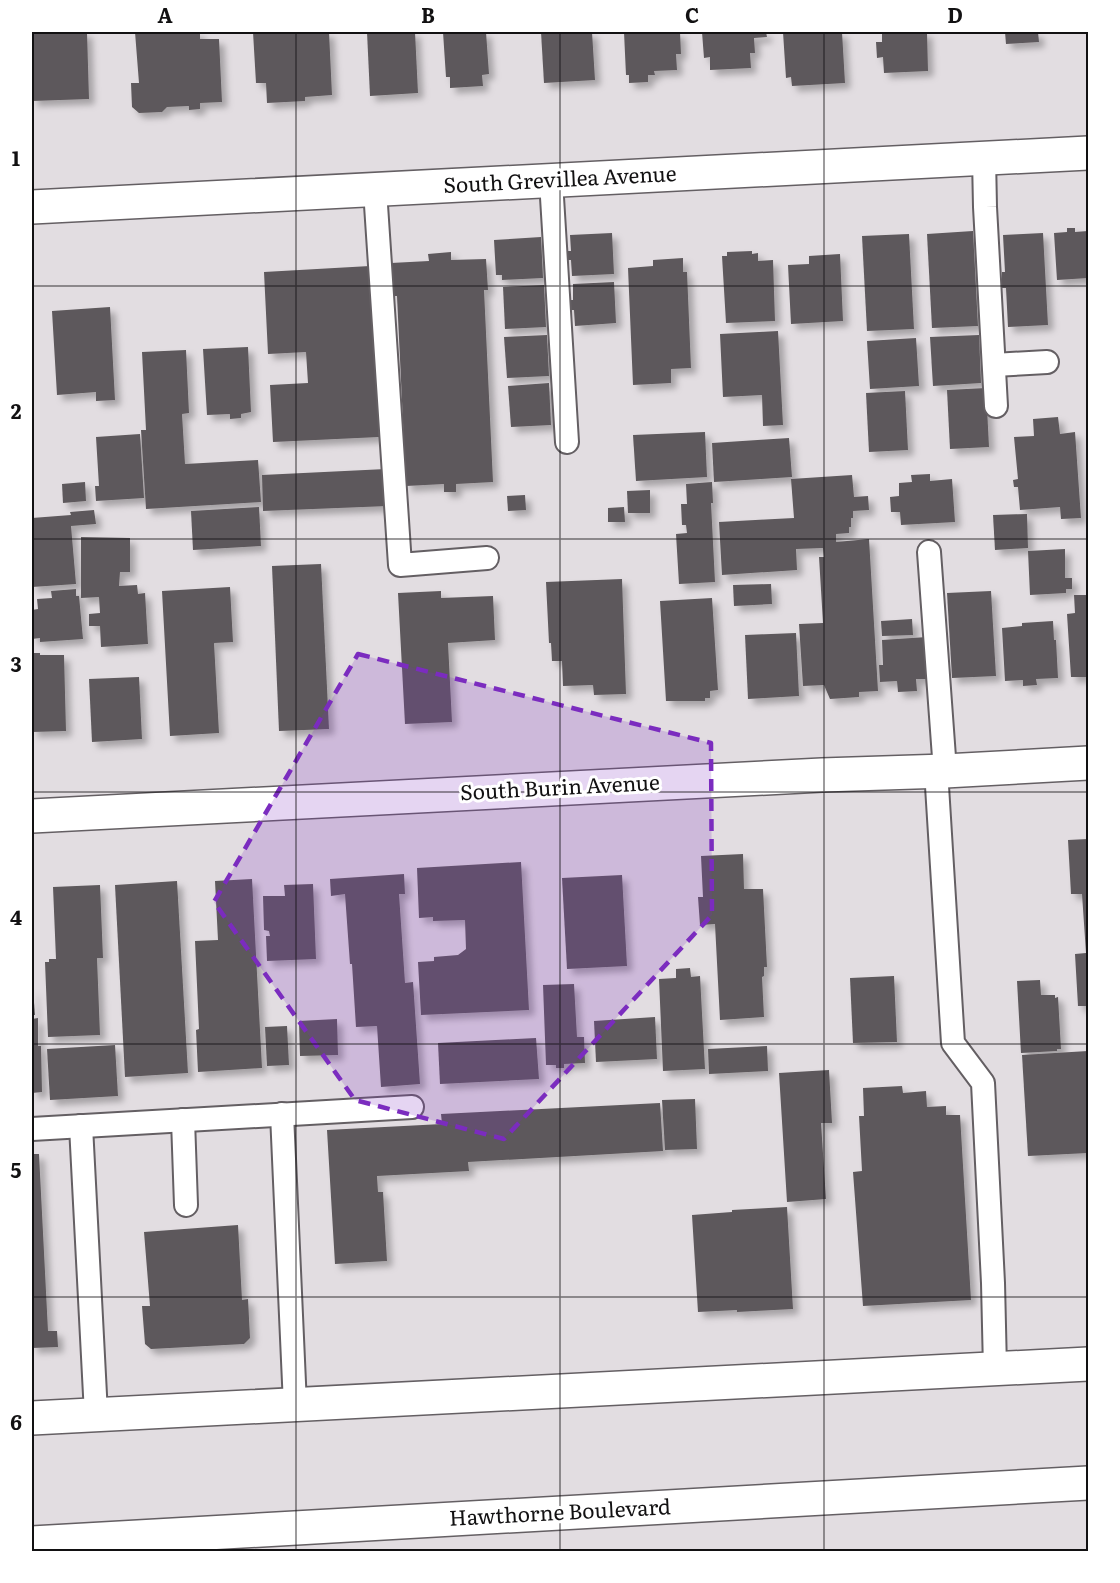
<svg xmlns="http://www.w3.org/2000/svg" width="1120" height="1583" viewBox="0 0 1120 1583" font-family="Literata,serif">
  <defs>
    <filter id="shadow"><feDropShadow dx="5.5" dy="5.5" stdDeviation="3" flood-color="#0004"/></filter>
  </defs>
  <rect width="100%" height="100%" fill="#e2dde1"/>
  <g fill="#5d585b" filter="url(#shadow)">
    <polygon points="32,32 87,32 89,99 32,101"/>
    <polygon points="135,32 200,32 200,39 219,39 222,102 200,103 200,109 189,110 189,106 167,107 162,112 139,113 132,107 131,83 139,83"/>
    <polygon points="253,32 329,32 332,95 305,97 305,101 267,103 266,83 256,83"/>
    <polygon points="367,32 415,32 418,93 370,96"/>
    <polygon points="443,32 486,32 489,74 482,75 483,86 450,88 450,77 446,77"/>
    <polygon points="541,32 592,32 595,80 544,83"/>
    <polygon points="624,32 680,32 681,54 676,54 677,70 654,71 655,75 648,75 648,82 629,83 629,75 626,75"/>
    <polygon points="702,32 766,32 767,37 754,38 755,53 750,53 751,68 710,70 710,57 704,58"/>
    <polygon points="783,32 842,32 845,83 792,86 791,77 786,78"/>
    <polygon points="882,32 927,32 928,71 884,73 883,57 877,58 876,42 882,42"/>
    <polygon points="1005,32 1038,32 1039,42 1006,44"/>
    <polygon points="1067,228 1075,228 1075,232 1088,231 1088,278 1057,280 1054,233 1067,232"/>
    <polygon points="973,231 978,326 932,328 927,234"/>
    <polygon points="612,233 614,274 572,276 571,260 567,260 567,251 571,251 570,235"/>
    <polygon points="1043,233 1048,325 1008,327 1006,288 1002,288 1002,272 1005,272 1003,235"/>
    <polygon points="909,234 914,329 867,331 862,236"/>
    <polygon points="541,237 543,278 502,280 502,275 496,275 494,240"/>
    <polygon points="752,251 752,254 758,253 758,261 773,260 775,321 726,323 722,256 727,256 727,252"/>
    <polygon points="451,252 451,260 486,259 488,290 484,290 493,482 456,484 456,492 444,492 444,484 406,486 397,296 393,296 391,263 429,261 428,254"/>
    <polygon points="840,254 843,321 791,324 788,265 809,264 809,256"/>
    <polygon points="683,258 683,272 687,272 691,368 671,369 671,383 633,385 628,268 653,266 653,260"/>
    <polygon points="370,266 379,437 273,442 270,385 308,383 306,352 268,354 264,272"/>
    <polygon points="614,282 616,323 575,326 574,310 570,310 569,300 573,300 573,284"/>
    <polygon points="544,285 546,327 505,329 503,287"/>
    <polygon points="110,307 115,400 96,401 96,392 57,395 52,311"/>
    <polygon points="778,331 783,425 763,426 762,395 723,397 720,334"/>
    <polygon points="547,335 549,376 507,378 504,337"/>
    <polygon points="979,335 981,383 933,386 930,337"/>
    <polygon points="916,338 919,386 870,389 867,341"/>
    <polygon points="248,347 251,412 241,414 241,418 230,419 230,414 207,415 203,349"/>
    <polygon points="186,350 189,413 182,414 185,464 258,460 261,502 146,509 141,430 146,430 142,352"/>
    <polygon points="549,383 551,425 511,427 508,386"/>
    <polygon points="986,388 989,447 950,449 947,390"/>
    <polygon points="905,391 908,450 869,452 866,393"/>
    <polygon points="1058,417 1060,434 1075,432 1081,518 1061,519 1060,507 1020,510 1018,487 1014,487 1013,480 1018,479 1014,437 1034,436 1033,419"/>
    <polygon points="705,432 707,477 636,481 633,435"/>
    <polygon points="140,434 144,498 96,501 95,486 99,486 96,437"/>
    <polygon points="789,438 792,477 714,482 712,443"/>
    <polygon points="386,469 388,506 263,511 262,475"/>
    <polygon points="930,474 930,481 952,479 955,522 901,525 900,512 891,512 890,497 899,496 899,483 912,482 911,475"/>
    <polygon points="852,475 854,497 868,496 869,510 853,511 853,518 851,518 851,527 849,527 849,533 836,534 836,542 869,539 878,691 859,692 859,697 830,699 824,685 803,686 799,624 823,623 819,557 824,557 823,548 796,549 797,570 722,575 719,522 794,518 791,479"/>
    <polygon points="85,482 86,501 63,503 62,484"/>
    <polygon points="712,482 713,503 711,503 715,582 679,584 676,534 687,533 686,525 682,525 681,504 687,504 686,484"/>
    <polygon points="650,490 650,513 628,513 627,491"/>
    <polygon points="525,495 526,510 508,511 507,496"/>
    <polygon points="259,507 261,546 193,550 191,511"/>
    <polygon points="624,507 625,522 608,522 608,508"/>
    <polygon points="94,510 96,524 71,526 76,584 32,587 32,518 71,515 70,512"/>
    <polygon points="1027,514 1028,548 995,550 993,515"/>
    <polygon points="81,537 130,538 130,572 120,572 119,586 137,585 138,594 145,593 148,644 101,647 100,626 89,626 89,614 100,613 99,597 81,598"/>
    <polygon points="1065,549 1065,578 1072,578 1072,589 1066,589 1066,593 1030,595 1028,551"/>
    <polygon points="321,564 329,729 279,731 272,566"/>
    <polygon points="622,579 626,694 594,695 593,685 563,686 562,661 552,661 551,643 549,643 546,582"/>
    <polygon points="771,584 772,604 734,606 733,585"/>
    <polygon points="230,587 233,642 214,643 219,733 170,736 162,591"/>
    <polygon points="76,589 76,596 79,596 83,639 40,642 40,638 32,639 32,610 38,609 37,599 52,598 51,591"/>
    <polygon points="441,591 441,598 493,596 495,640 448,643 452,722 405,724 398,593"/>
    <polygon points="991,591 996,676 952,678 947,593"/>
    <polygon points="1074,595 1088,595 1088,677 1071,677 1067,614 1075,613"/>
    <polygon points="712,598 718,690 710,691 710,698 705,698 705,701 666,701 660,601"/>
    <polygon points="912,619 913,635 882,636 881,621"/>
    <polygon points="1053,621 1054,640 1056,640 1058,678 1036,679 1037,685 1023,686 1023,680 1005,681 1002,628 1022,626 1022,623"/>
    <polygon points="796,633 799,696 748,699 745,635"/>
    <polygon points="927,637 929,679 916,679 917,691 898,692 897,681 880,682 879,665 883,665 882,640"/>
    <polygon points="32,653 40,653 40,655 64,655 66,731 32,732"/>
    <polygon points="139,677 142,739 92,742 89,679"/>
    <polygon points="1088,839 1088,1006 1078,1006 1075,954 1086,953 1082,894 1071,894 1068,840"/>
    <polygon points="743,854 744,889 763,889 767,967 764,967 764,976 762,977 764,1017 720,1020 715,924 700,925 698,897 703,897 701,856"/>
    <polygon points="521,862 529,1010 421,1015 418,962 434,961 434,957 458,955 466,949 465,920 433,921 433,917 419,918 417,868"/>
    <polygon points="404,874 405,894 399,894 405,983 413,982 420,1084 381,1087 377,1026 356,1027 352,964 350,964 345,894 331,896 330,879"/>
    <polygon points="622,875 627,966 567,969 562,878"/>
    <polygon points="252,879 262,1068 198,1072 196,1030 199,1029 195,941 218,940 215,881"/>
    <polygon points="177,881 188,1073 125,1077 115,885"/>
    <polygon points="313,884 316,959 267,961 266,936 270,936 269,931 264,930 263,896 285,896 284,885"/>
    <polygon points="100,885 103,958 97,958 100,1035 48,1037 45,962 49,962 49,959 56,959 53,887"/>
    <polygon points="690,968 691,977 700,976 705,1069 663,1071 659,979 676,978 676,969"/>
    <polygon points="894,976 897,1042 853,1043 850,978"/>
    <polygon points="1040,980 1041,995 1055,995 1055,998 1058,997 1061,1049 1057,1049 1057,1051 1021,1053 1017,981"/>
    <polygon points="574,984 577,1037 584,1037 585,1063 564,1064 564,1068 556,1068 556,1065 546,1065 543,985"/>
    <polygon points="32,989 33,989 35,1015 32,1015"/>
    <polygon points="655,1017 657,1059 596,1062 594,1021"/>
    <polygon points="38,1018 38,1046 41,1046 42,1092 32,1093 32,1019"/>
    <polygon points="337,1019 338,1055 300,1056 299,1021"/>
    <polygon points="287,1026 289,1065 267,1066 265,1027"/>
    <polygon points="536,1038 539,1079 440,1084 438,1043"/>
    <polygon points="115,1045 118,1096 50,1100 47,1049"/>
    <polygon points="767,1046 768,1071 709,1074 708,1049"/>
    <polygon points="1088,1051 1088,1153 1028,1156 1022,1055"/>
    <polygon points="829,1070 832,1123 821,1123 826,1199 787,1202 779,1073"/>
    <polygon points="902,1086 903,1093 926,1091 927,1107 946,1106 946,1115 960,1115 971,1300 863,1306 853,1172 862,1171 859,1116 864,1116 863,1088"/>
    <polygon points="695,1099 697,1149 665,1150 662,1100"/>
    <polygon points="660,1103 663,1151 468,1162 469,1171 377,1176 378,1192 383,1192 387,1261 335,1264 327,1130 442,1124 441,1114"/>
    <polygon points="32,1154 39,1154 48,1331 57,1331 58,1347 32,1348"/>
    <polygon points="787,1207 793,1309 737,1312 737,1310 698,1312 692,1215 732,1212 732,1210"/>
    <polygon points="238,1225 242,1300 248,1299 250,1338 244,1344 151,1349 145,1344 142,1306 150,1306 144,1232"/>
  </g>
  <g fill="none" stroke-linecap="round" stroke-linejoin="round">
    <g stroke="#645f63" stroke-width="26">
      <g id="lane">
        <polyline points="984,158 985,207 996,406"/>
        <polyline points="551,181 567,442"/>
        <polyline points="375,190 400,565 487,558"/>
        <polyline points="994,365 1047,362"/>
        <polyline points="929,552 945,771"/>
        <polyline points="936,770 953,1043 983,1083 993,1283 995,1369"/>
        <polyline points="282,1114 295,1405"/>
        <polyline points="183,1120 186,1205"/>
        <polyline points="81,1126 96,1414"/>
        <polyline points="32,1129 412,1107"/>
      </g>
    </g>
    <g stroke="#645f63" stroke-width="36">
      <g id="street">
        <polyline points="32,207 1088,153"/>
        <polyline points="32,816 822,775 945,771 1088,763"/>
      </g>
    </g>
    <g stroke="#645f63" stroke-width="36">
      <g id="primary">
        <polyline points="32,1418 1088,1364"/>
        <polyline points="32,1543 1088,1483"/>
      </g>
    </g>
    <use href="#lane" stroke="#fff" stroke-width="22"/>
    <use href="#street" stroke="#fff" stroke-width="33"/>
    <use href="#primary" stroke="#fff" stroke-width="33"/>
  </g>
  <path fill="#7b2cbf" fill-opacity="0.2" stroke="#7b2cbf" stroke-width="4.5" stroke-dasharray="12 8" stroke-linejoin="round" d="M358,654l353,89 1,172 -208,224 -149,-39 -141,-198z"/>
  <path fill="none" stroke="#121112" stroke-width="1.5" stroke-opacity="0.55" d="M296,32v1520M560,32v1520M824,32v1520M32,286h1056M32,539h1056M32,792h1056M32,1044h1056M32,1297h1056"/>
  <g text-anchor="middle" stroke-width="6" stroke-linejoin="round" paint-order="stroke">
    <g font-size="21" fill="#121112" stroke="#fff">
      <text transform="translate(560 180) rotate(-3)" y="7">South Grevillea Avenue</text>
      <text transform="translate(560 788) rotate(-3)" y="7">South Burin Avenue</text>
      <text transform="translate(560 1513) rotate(-3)" y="7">Hawthorne Boulevard</text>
    </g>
  </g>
  <rect width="1120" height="1583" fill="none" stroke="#ffffff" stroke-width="66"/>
  <rect x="33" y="33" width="1054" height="1517" fill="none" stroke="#121112" stroke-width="2"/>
  <g font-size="20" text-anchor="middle" font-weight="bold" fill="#121112">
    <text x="165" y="23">A</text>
    <text x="428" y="23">B</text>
    <text x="692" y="23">C</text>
    <text x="955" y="23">D</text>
    <text x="16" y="166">1</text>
    <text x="16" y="419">2</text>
    <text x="16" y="672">3</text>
    <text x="16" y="925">4</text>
    <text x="16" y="1178">5</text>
    <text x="16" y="1430">6</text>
  </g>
</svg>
